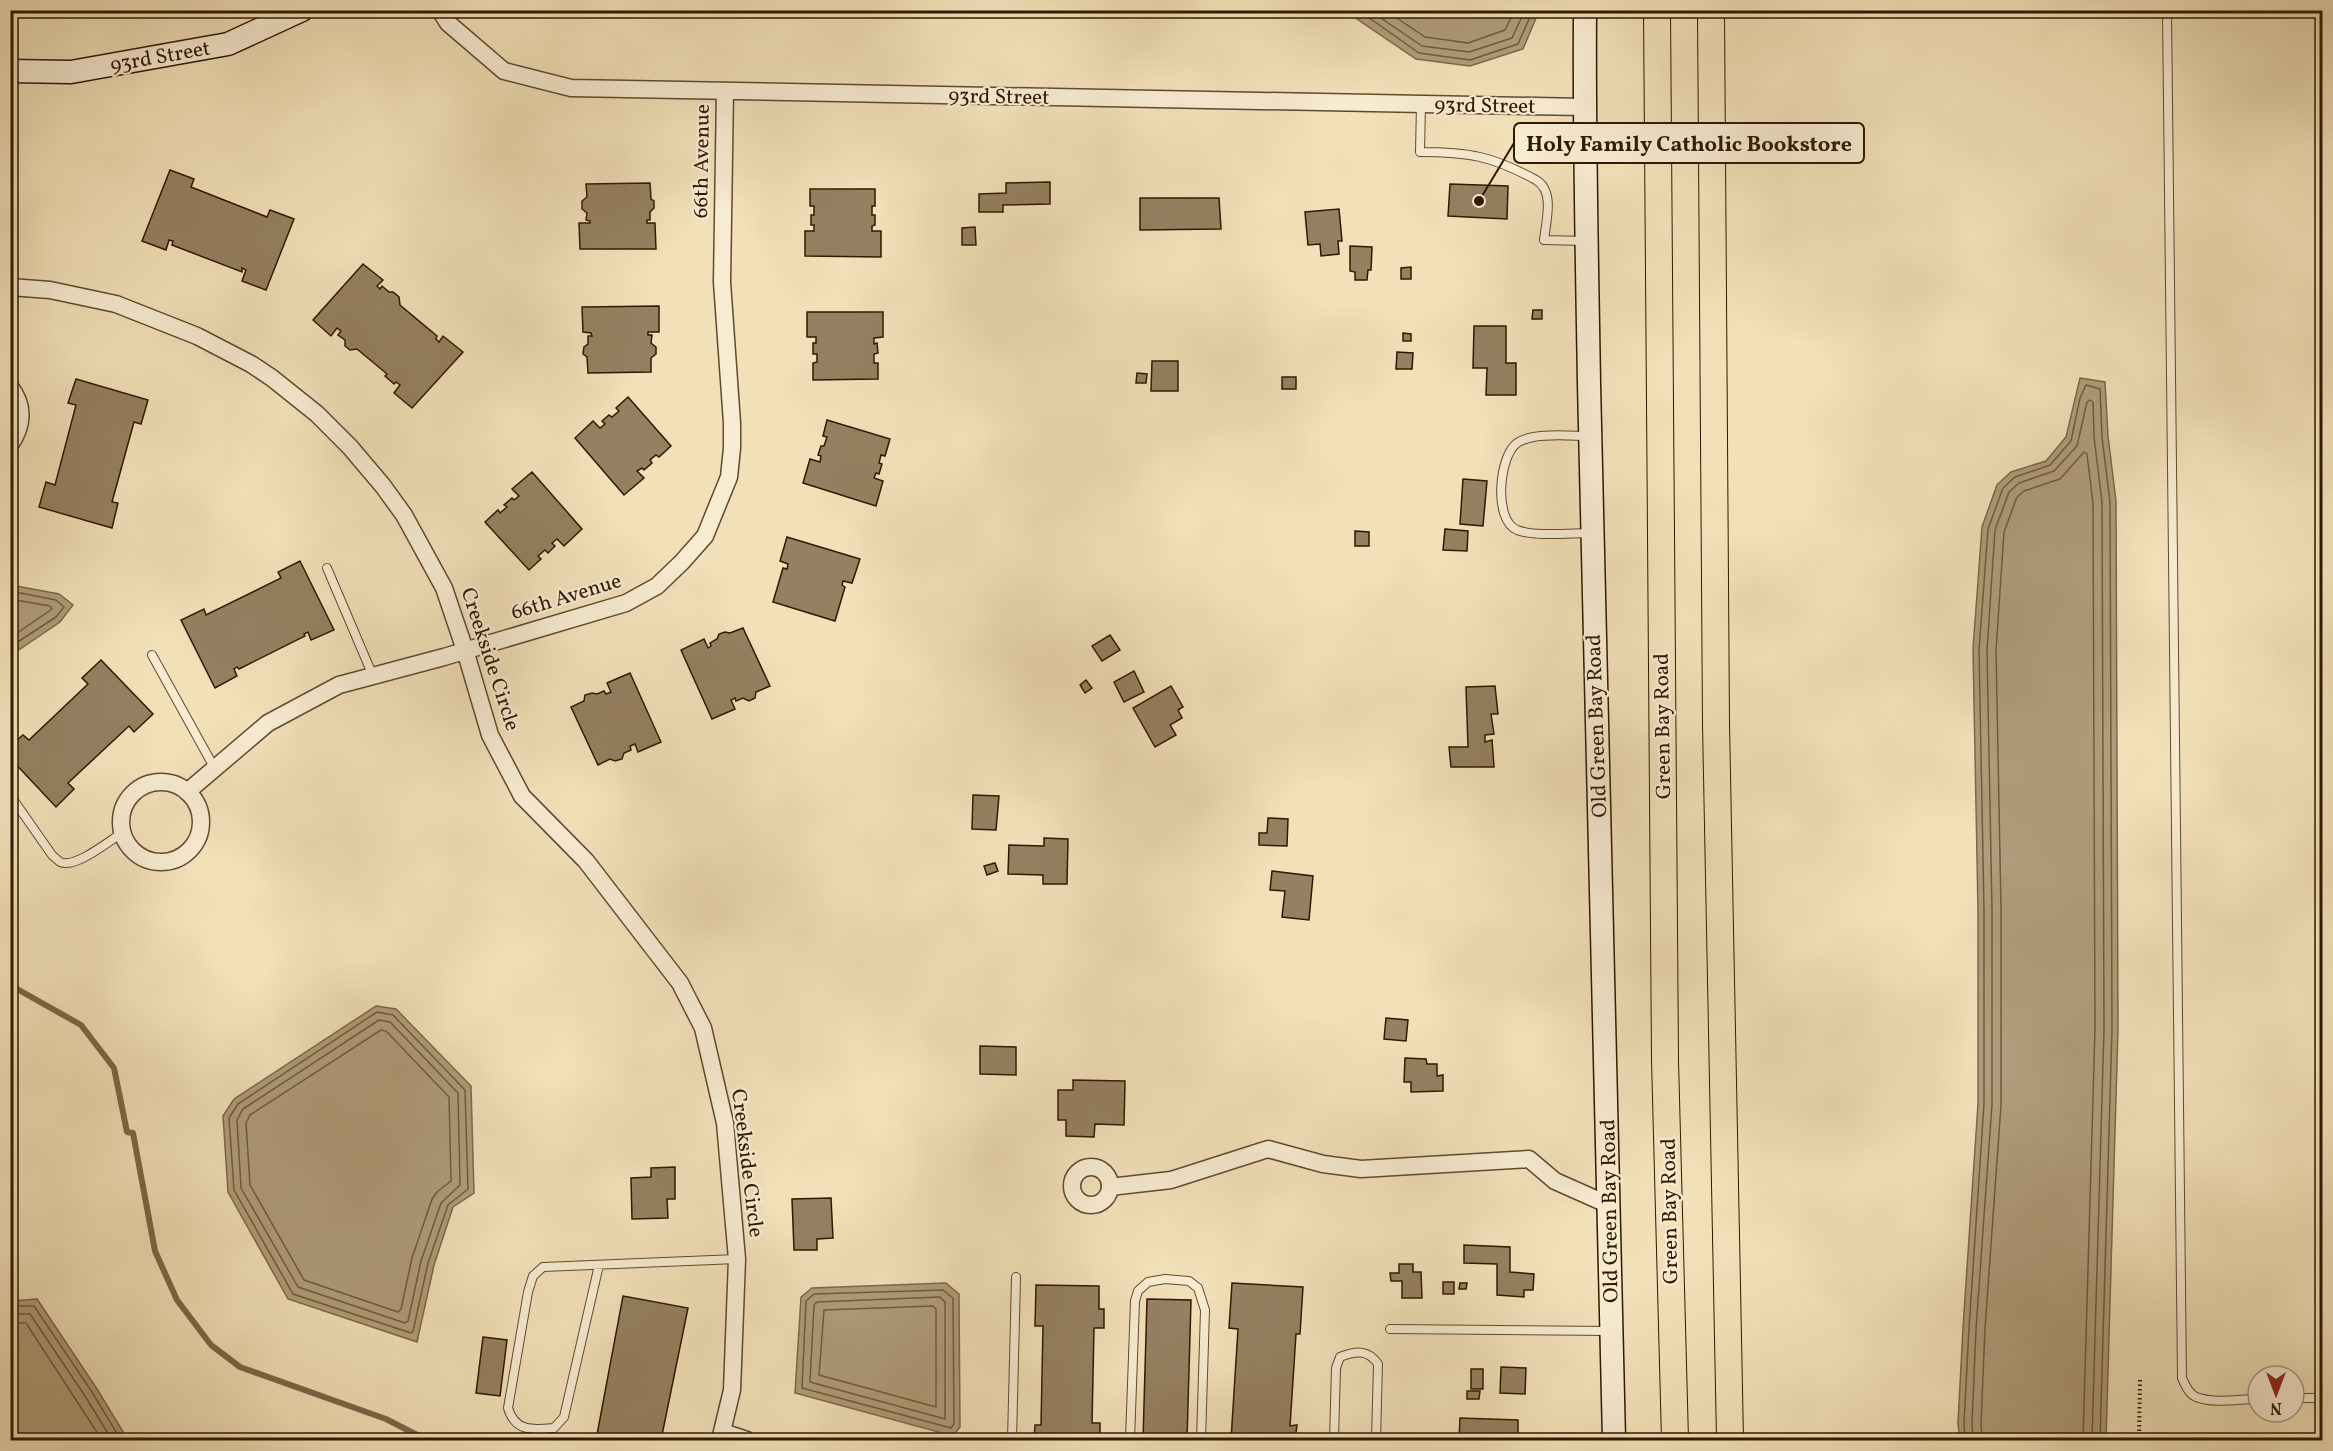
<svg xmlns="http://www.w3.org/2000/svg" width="2333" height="1451" viewBox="0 0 2333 1451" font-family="Vollkorn,serif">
  <rect width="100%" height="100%" fill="#f2e0b9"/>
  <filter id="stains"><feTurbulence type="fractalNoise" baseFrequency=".00333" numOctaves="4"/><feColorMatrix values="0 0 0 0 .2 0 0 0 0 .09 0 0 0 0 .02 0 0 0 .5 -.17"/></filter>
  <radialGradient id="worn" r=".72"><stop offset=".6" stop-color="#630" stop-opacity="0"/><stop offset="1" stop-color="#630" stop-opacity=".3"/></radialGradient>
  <g fill="#b09c7a" stroke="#7d674a" stroke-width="1.5">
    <polygon points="1351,11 1539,11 1523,49 1470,66 1416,59 1354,17"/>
    <polygon points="2080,378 2105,382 2108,436 2116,501 2118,1029 2106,1440 1960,1440 1958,1423 1963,1328 1978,1104 1978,910 1973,649 1982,527 1997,485 2011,472 2046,461 2066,437"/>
    <polygon points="11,585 59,594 73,605 60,622 11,655"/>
    <polygon points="376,1006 396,1009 471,1086 474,1193 453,1207 434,1265 417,1342 288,1299 228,1192 223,1116 234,1099"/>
    <polygon points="946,1283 959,1294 960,1427 953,1436 795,1393 801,1297 812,1288"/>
    <polygon points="37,1299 97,1389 128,1440 18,1440 11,1421 11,1301"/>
  </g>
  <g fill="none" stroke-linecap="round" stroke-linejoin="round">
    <g stroke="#705a3e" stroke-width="1.5">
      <polyline points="1358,10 1419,53 1470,60 1518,44 1533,10"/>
      <polyline points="1369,10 1422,46 1469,52 1512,38 1525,10"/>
      <polyline points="1385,10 1425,37 1468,43 1505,30 1515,10"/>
      <polyline points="10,591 56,600 64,607 56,617 10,647"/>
      <polyline points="10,599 50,606 52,609 10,638"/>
      <polygon points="377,1012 393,1015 465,1090 468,1189 448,1205 428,1263 413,1331 411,1333 293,1294 234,1190 229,1118 238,1104"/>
      <polygon points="379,1020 390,1022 458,1093 460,1185 441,1203 421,1261 408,1321 405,1323 298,1287 241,1188 237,1120 243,1109"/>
      <polygon points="381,1030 386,1031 449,1097 451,1181 437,1192 432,1199 412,1258 401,1309 398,1312 304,1280 250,1185 246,1123 250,1115"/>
      <polygon points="943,1290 953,1298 954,1424 951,1428 802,1388 806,1301 814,1294"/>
      <polygon points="940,1297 945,1302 945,1419 810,1382 814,1305 817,1302"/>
      <polyline points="10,1306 34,1306 92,1392 121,1440"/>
      <polygon points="933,1306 936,1309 936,1407 819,1375 824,1310"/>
      <polyline points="10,1314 30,1314 85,1396 112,1440"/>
      <polyline points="10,1323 26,1323 102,1440"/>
      <polyline points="1965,1440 1964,1423 1969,1328 1984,1104 1984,910 1979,650 1988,529 2003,488 2015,477 2050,465 2071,441 2080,398 2086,385 2100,389 2102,437 2110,502 2112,1029 2100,1440"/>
      <polyline points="1973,1440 1972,1423 1976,1329 1992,1104 1992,910 1987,650 1995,530 2009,492 2019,483 2054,471 2077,446 2087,402 2090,400 2093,402 2094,437 2102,502 2104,1029 2092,1440"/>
      <polyline points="1982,1440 1981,1423 1985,1329 2001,1105 2001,909 1996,650 2004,532 2017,497 2024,491 2060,479 2084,452 2087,454 2093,503 2095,1029 2083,1440"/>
    </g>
    <polyline stroke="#7d674a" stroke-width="6" points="10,985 81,1025 114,1068 127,1132 133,1133 155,1251 177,1300 211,1345 240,1367 386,1419 427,1440"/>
  </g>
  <g fill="#958061" stroke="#301801" stroke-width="1.5">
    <polygon points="170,170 194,179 191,187 267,217 270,210 294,219 266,290 242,281 246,270 242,268 242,272 172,245 173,241 169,240 166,250 142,241"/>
    <polygon points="1050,182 1050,204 1003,205 1003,212 979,212 979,194 1006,193 1006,183"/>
    <polygon points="650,183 651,199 654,201 654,208 650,212 650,220 647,220 647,223 655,223 656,249 580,249 579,223 590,223 590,221 586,220 587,213 582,209 582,201 587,197 586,184"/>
    <polygon points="1450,184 1508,186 1507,219 1448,216"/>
    <polygon points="810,189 875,189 875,206 872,206 872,215 875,215 875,225 872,226 872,231 881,231 881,257 805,256 805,231 814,231 814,225 811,225 811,215 814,215 814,206 810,206"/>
    <polygon points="1140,198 1219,198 1221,229 1140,230"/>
    <polygon points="1339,209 1342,241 1338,241 1339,254 1321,256 1320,244 1308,245 1305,212"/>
    <polygon points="975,227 976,245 962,245 962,228"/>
    <polygon points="1350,246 1372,247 1371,270 1368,270 1367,280 1355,280 1355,272 1350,271"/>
    <polygon points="363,264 383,280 377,286 380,289 382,286 389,292 393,292 399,297 400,305 437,336 436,339 439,342 443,336 463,352 412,408 394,393 400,385 396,382 394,384 385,376 387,374 357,349 350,350 345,346 345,340 338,335 341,331 337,328 331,336 313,320"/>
    <polygon points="1411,267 1411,279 1401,279 1401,268"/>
    <polygon points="659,306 659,332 648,332 648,335 652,335 651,343 656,347 656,354 651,358 651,372 588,373 587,357 583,354 584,347 588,344 588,336 592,336 591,333 583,332 582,307"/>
    <polygon points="1533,310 1542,310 1542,319 1532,319"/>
    <polygon points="807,312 883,312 883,337 874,338 874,344 877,343 878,353 874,354 874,363 878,363 878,379 813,380 813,363 817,362 817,354 813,354 813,343 816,343 816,337 807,337"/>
    <polygon points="1474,326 1506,326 1506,363 1516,363 1516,395 1486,395 1487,368 1473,368"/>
    <polygon points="1403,333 1411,334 1411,341 1403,341"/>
    <polygon points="1397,352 1413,353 1412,369 1396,369"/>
    <polygon points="1152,361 1178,361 1178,391 1151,391"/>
    <polygon points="1137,373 1147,374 1146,383 1136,383"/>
    <rect x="1282" y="377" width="14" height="12"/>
    <polygon points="76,379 148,400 141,424 134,422 112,502 118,503 112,528 39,507 46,482 55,485 76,405 68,403"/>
    <polygon points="628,397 671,446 659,457 656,455 650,460 652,463 644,470 642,468 637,471 644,478 624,495 575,438 593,421 600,428 605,424 602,421 609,415 612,417 619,411 616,408"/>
    <polygon points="827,420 890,439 885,456 881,455 879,463 882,464 879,474 876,473 874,478 883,481 876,506 803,483 810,459 820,462 821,456 818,455 821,446 824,446 827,437 823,436"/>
    <polygon points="532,472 582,529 564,546 557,539 552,543 555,546 548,553 545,550 538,556 541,559 529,570 485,522 498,510 500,513 507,507 504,505 512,498 514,500 519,496 512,489"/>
    <polygon points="1463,479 1487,481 1483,526 1460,524"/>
    <polygon points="1445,529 1468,531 1467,551 1443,550"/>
    <polygon points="1355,531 1369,532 1369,546 1355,546"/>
    <polygon points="787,537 860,559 852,583 843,581 842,585 845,587 835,621 773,602 783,568 787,569 788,564 780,561"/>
    <polygon points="300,561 334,630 311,640 308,632 304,634 305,636 239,669 237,667 234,669 237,676 215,688 181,620 204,609 206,615 281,578 278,572"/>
    <polygon points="743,628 770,686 756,692 755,698 749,701 743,698 736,701 735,698 731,700 735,709 712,719 681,650 704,639 708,648 711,646 710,643 717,639 719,634 725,632 730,633"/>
    <polygon points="1110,635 1120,650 1102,661 1092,646"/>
    <polygon points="101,660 153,714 134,732 129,726 68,783 74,789 56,807 10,758 10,746 23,735 29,740 88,684 82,678"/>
    <polygon points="1134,671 1144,692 1124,702 1114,682"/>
    <polygon points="630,673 661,742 638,752 635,744 630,746 631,750 624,753 622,759 615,761 610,759 598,765 571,707 584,701 585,695 592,693 597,694 604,691 606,694 611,692 607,683"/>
    <polygon points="1086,680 1092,688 1085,693 1080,685"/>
    <polygon points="1171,686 1183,707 1178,710 1182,718 1170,725 1176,735 1155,747 1133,708"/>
    <polygon points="1495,686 1498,714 1491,714 1494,734 1485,735 1485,742 1492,740 1494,767 1451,767 1449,747 1468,747 1466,687"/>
    <polygon points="973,795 999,796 996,830 972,829"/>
    <polygon points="1268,818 1288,819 1287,846 1259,845 1259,833 1267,833"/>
    <polygon points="1044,838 1068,839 1067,884 1043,884 1043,875 1008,874 1009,845 1044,846"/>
    <polygon points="995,863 998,871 987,875 984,866"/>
    <polygon points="1272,871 1313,876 1309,920 1282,917 1285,891 1270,890"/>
    <polygon points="1386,1018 1408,1020 1406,1041 1384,1039"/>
    <polygon points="980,1046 1016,1047 1016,1075 980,1074"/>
    <polygon points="1405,1058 1426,1059 1427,1064 1437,1064 1437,1076 1443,1075 1443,1091 1411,1092 1411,1082 1404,1082"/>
    <polygon points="1073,1080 1125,1081 1124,1125 1095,1124 1094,1137 1066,1136 1066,1120 1058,1120 1058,1090 1073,1090"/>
    <polygon points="675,1167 675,1199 667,1199 668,1218 632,1219 631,1178 651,1177 651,1168"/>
    <polygon points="831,1198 833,1238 817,1239 817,1250 794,1250 792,1199"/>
    <polygon points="1464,1245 1510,1247 1510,1272 1534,1274 1533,1290 1524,1290 1524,1297 1497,1295 1497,1264 1464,1263"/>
    <polygon points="1399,1264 1413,1264 1413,1272 1421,1272 1422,1298 1402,1298 1402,1281 1391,1281 1390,1273 1399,1273"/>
    <rect x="1443" y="1282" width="11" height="12"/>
    <polygon points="1232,1283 1303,1287 1300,1334 1296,1334 1290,1426 1297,1425 1295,1440 1231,1440 1238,1329 1229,1328"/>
    <polygon points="1460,1283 1467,1283 1466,1289 1459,1289"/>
    <polygon points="1036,1285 1099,1286 1099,1309 1104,1309 1104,1328 1094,1328 1092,1423 1100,1423 1100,1440 1034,1440 1035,1425 1041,1425 1043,1326 1035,1326"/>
    <polygon points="623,1296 688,1308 661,1440 596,1440"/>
    <polygon points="1147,1299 1191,1300 1187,1440 1143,1440"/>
    <polygon points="483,1337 507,1340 500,1396 476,1393"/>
    <polygon points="1501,1367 1526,1368 1525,1394 1500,1393"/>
    <rect x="1471" y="1369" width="12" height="20"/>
    <polygon points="1467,1391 1480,1391 1479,1399 1467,1399"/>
    <polygon points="1460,1418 1518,1420 1518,1440 1459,1440"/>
  </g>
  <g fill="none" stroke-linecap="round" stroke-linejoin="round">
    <g stroke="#604a2f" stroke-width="10">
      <g id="lane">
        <path d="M2167,10l15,1368c3,7 7,16 14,19 18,7 43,2 62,2"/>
        <path d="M1421,104l-1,48c49,0 72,4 116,28 19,11 10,41 8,60l42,1"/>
        <path d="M1590,436c-20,0 -57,-4 -73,7 -18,13 -24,77 0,87 18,7 54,3 74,3"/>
        <polyline points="327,568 373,676"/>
        <polyline points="152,655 215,769"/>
        <path d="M10,795l42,60c1,1 7,6 8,7 15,7 49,-21 62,-29"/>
        <path d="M599,1265l-35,152 -10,11c-21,2 -39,4 -46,-20l20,-116 5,-16 10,-9 194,-8"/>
        <polyline points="1390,1329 1611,1331"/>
        <polyline points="2294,1398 2322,1398"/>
        <polyline points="1012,1440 1016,1277"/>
        <polyline points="1130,1440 1135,1301 1138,1291 1148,1282 1165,1279 1189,1281 1198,1288 1205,1310 1201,1440"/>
        <path d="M1334,1440l2,-72 4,-11c15,-6 28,-8 38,7l-2,76"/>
      </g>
    </g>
    <g stroke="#604a2f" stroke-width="19">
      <g id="street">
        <polyline points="440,10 448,23 504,71 571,88 1584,107"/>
        <polyline points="10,287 50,290 116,304 197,336 251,364 272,378 317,414 350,447 383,486 404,515 444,588 465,650 490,735 522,796 586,861 680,983 703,1028 725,1123 737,1259 732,1390 720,1440"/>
        <path d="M10,387c15,19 13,39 0,58"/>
        <circle cx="161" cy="822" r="40"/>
        <polyline points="187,792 268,723 339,685 444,657 626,603 657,586 682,562 705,536 729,477 732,448 732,423 722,282 725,91"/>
        <circle cx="1091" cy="1186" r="19"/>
        <polyline points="1110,1187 1171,1180 1268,1149 1323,1164 1361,1169 1529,1159 1555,1181 1609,1205"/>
        <polyline points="723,1432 747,1440"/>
      </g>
    </g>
    <g stroke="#301801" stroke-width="25">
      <g id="secondary">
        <path d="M1585,10c-1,125 2,250 4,374 6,352 19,704 25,1056"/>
        <polyline points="10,71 71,72 228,44 302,10"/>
      </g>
    </g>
    <g stroke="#301801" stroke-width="28">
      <g id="primary">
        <polyline points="1657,10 1665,1060 1675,1440"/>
        <polyline points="1711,10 1716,724 1730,1440"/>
      </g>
    </g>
    <polyline stroke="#301801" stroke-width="4" stroke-dasharray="1.5 3" stroke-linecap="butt" points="2139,1440 2140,1379"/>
    <use href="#lane" stroke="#f7ebd2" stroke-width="8"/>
    <use href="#street" stroke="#f7ebd2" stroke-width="16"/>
    <use href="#secondary" stroke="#f7ebd2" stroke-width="22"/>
    <use href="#primary" stroke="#f2e0b9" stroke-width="26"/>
  </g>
  <g text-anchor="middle" stroke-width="4.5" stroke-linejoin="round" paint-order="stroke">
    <g font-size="21" fill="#301801" stroke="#f7ebd2">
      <text transform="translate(160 56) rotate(-10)" y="7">93rd Street</text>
      <text transform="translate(999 96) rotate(1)" y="7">93rd Street</text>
      <text transform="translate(1485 105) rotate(1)" y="7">93rd Street</text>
      <text transform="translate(701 161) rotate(-89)" y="7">66th Avenue</text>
      <text transform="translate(566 596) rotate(-17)" y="7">66th Avenue</text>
      <text transform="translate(491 659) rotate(72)" y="7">Creekside Circle</text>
      <text transform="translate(1596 726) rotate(-92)" y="7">Old Green Bay Road</text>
      <text transform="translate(1662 726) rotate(-91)" y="7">Green Bay Road</text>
      <text transform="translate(748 1163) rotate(83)" y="7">Creekside Circle</text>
      <text transform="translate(1609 1211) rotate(-91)" y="7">Old Green Bay Road</text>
      <text transform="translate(1669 1211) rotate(-91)" y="7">Green Bay Road</text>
    </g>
  </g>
  <path fill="none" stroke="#301801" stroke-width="2" d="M1479 201L1514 143"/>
  <circle fill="#301801" stroke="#f7ebd2" stroke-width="2" cx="1479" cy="201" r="6"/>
  <rect fill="#f7ebd2" stroke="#301801" stroke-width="2" x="1514" y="123" width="350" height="40" rx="6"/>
  <g font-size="22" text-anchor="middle" font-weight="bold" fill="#301801">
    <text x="1689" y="151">Holy Family Catholic Bookstore</text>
  </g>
  <rect width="2333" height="1451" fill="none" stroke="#f2e0b9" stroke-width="36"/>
  <rect x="12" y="12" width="2309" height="1427" fill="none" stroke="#301801" stroke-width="3"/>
  <rect x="18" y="18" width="2297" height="1415" fill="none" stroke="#301801" stroke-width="1.5"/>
  <g transform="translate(2276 1394) rotate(180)"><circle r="28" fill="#f7ebd2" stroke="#a7977e" stroke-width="1.5"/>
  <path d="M0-4.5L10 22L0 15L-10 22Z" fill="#8f2418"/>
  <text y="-9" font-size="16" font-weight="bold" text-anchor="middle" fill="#301801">N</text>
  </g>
  <rect width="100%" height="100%" filter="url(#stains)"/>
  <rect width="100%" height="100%" fill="url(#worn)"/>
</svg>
